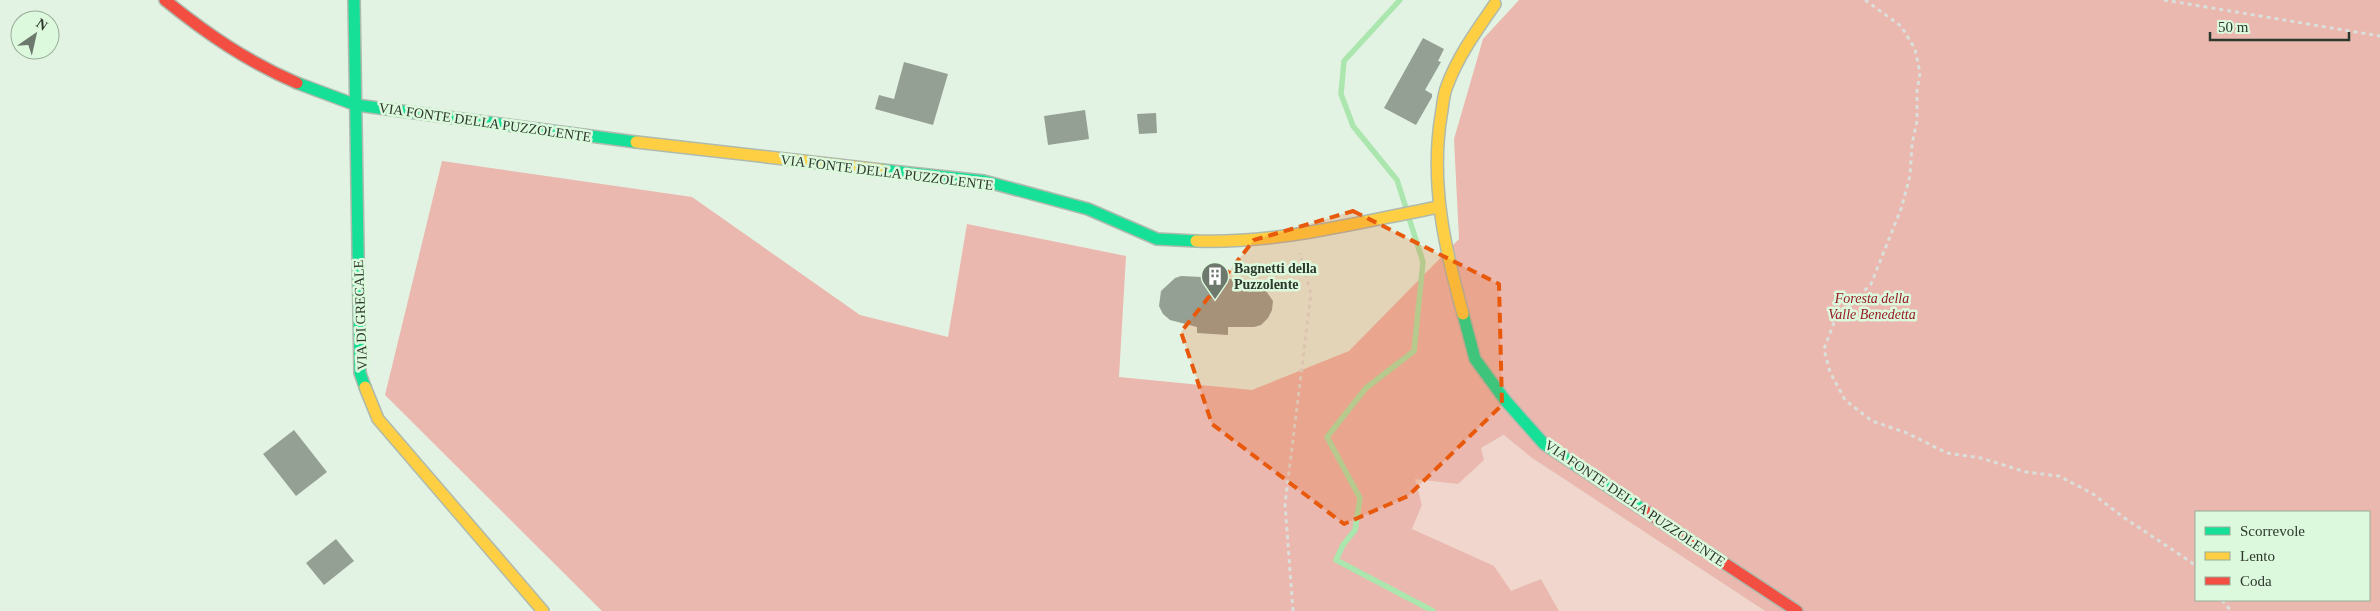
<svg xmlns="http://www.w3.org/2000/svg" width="2380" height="611" viewBox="0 0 2380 611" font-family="'Times New Roman',serif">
  <rect width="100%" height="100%" fill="#e3f3e3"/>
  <polygon fill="#f0d6cc" points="1505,435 1532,458 1765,611 1559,611 1541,579 1511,592 1412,529 1422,505 1414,479 1481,448"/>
  <path fill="#eab8ae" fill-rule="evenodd" d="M1519,0h861v611h-615l-233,-153 -28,-23 -23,13 3,12 -26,24 -43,-5 7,26 -10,24 82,37 17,25 30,-12 18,32h-957l-217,-216 57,-234 250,36 168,118 88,22 19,-113 159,32 -7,121 133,13 97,-39 110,-112 -5,-100 29,-100zM2196,512h173v88h-173z"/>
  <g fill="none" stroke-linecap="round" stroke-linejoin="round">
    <g stroke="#abe6ae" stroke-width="5.5">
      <polyline points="1400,0 1344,61 1341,94 1353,126 1397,180 1406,208"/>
      <polyline points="1409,218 1423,262 1414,351 1366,388 1327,437 1360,498 1355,530 1343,545 1336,560 1433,611"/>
    </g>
  </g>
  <g fill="#95a095">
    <polygon points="1423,38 1444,49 1438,61 1441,62 1425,90 1432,94 1432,97 1416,125 1384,108"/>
    <polygon points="904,62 948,74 933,125 875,109 879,95 894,99"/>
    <polygon points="1085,110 1089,139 1048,145 1044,116"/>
    <polygon points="1156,113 1157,133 1139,134 1137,114"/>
    <polygon points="1203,268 1229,270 1229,279 1244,279 1264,288 1273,301 1272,310 1268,318 1261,325 1254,327 1228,327 1228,335 1197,333 1197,327 1170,320 1163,314 1159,306 1161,291 1175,278 1181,276 1202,277"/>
    <polygon points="294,430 327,472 296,496 263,454"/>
    <polygon points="336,539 354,561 324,585 306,563"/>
  </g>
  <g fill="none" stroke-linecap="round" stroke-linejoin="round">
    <g stroke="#aebaae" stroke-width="14">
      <g id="fast">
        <polyline points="354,0 360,373 365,387"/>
        <polyline points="297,83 356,105 636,142"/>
        <polyline points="882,170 984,181 1088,209 1157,239 1196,241"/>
        <polyline points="1463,314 1475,359 1505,400 1544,444 1645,511"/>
      </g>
    </g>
    <g stroke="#aebaae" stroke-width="14">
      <g id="slow">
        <polyline points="636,142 882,170"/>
        <path d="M1196,241c82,3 163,-19 243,-34"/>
        <path d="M1463,314c-18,-65 -33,-130 -22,-198 2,-10 2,-21 6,-30 11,-30 30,-56 48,-82"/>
        <polyline points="365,387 378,419 543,611"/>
      </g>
    </g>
    <g stroke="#aebaae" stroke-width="14">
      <g id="jam">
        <path d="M165,0c42,34 83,62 132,83"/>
        <polyline points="1645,511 1797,611"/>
      </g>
    </g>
    <g stroke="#dbdfdb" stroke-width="3" stroke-dasharray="4 4" stroke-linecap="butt">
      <polyline points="1865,0 1901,26 1915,49 1920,73 1917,91 1917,121 1912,144 1910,176 1901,209 1871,284 1835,320 1824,349 1830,372 1845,400 1872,421 1907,433 1947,453 1981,458 2026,472 2059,476 2093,494 2123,517 2191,562 2196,568"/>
      <polyline points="2164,0 2380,36"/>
      <polyline points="2222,600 2231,611"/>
      <polyline points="1293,611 1285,504 1311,294 1300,253"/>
    </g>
    <use href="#fast" stroke="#16e098" stroke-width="11"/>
    <use href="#slow" stroke="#ffcf43" stroke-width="11"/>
    <use href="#jam" stroke="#f24e42" stroke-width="11"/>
  </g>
  <path fill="#e8590c" fill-opacity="0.2" stroke="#e8590c" stroke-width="4" stroke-dasharray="10 6" stroke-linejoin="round" d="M1353,211l146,73 3,121 -94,91 -64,28 -132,-100 -31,-92 73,-92z"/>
  <defs>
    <g id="building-pin" transform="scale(1.4375)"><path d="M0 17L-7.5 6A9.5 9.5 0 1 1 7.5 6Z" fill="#6d796d" stroke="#ddf9dd"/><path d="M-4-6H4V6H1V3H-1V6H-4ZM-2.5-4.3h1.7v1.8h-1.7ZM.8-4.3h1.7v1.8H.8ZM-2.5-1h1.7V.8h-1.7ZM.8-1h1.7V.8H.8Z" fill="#fff"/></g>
  </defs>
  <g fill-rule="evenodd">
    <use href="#building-pin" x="1215" y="276"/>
  </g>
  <g text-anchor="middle" stroke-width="5" stroke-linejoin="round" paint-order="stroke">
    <g font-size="14" fill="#2d382d" stroke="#ddf9dd">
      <text transform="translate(485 122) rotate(8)" y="5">VIA FONTE DELLA PUZZOLENTE</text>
      <text transform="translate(887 172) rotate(7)" y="5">VIA FONTE DELLA PUZZOLENTE</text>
      <text transform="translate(360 315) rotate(-92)" y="5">VIA DI GRECALE</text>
      <text transform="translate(1635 503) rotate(34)" y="5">VIA FONTE DELLA PUZZOLENTE</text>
    </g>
    <g font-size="14" font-weight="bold" fill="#2d382d" stroke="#ddf9dd" text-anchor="start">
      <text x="1234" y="273">Bagnetti della<tspan x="1234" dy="16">Puzzolente</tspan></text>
    </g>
    <g font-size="14" font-style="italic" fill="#951b22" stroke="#ddf9dd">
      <text x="1872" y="303">Foresta della<tspan x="1872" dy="16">Valle Benedetta</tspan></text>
    </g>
  </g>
  <rect x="2195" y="511" width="175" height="90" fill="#ddf9dd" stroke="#97ac97"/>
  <rect x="2205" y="527" width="25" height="8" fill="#16e098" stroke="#97ac97"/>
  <text x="2240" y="536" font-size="15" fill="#2d382d">Scorrevole</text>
  <rect x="2205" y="552" width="25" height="8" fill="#ffcf43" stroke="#97ac97"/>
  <text x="2240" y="561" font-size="15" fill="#2d382d">Lento</text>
  <rect x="2205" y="577" width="25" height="8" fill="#f24e42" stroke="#97ac97"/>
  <text x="2240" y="586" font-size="15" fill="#2d382d">Coda</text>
  <g transform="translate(35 35) rotate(34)"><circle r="24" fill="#ddf9dd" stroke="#97ac97"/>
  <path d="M0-4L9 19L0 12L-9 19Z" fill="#6d796d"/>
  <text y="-8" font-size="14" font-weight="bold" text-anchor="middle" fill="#2d382d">N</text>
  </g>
  <path d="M2210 32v8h139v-8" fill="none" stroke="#2d382d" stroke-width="2.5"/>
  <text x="2218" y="32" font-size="15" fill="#2d382d" stroke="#ddf9dd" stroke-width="4" paint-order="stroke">50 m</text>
</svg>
